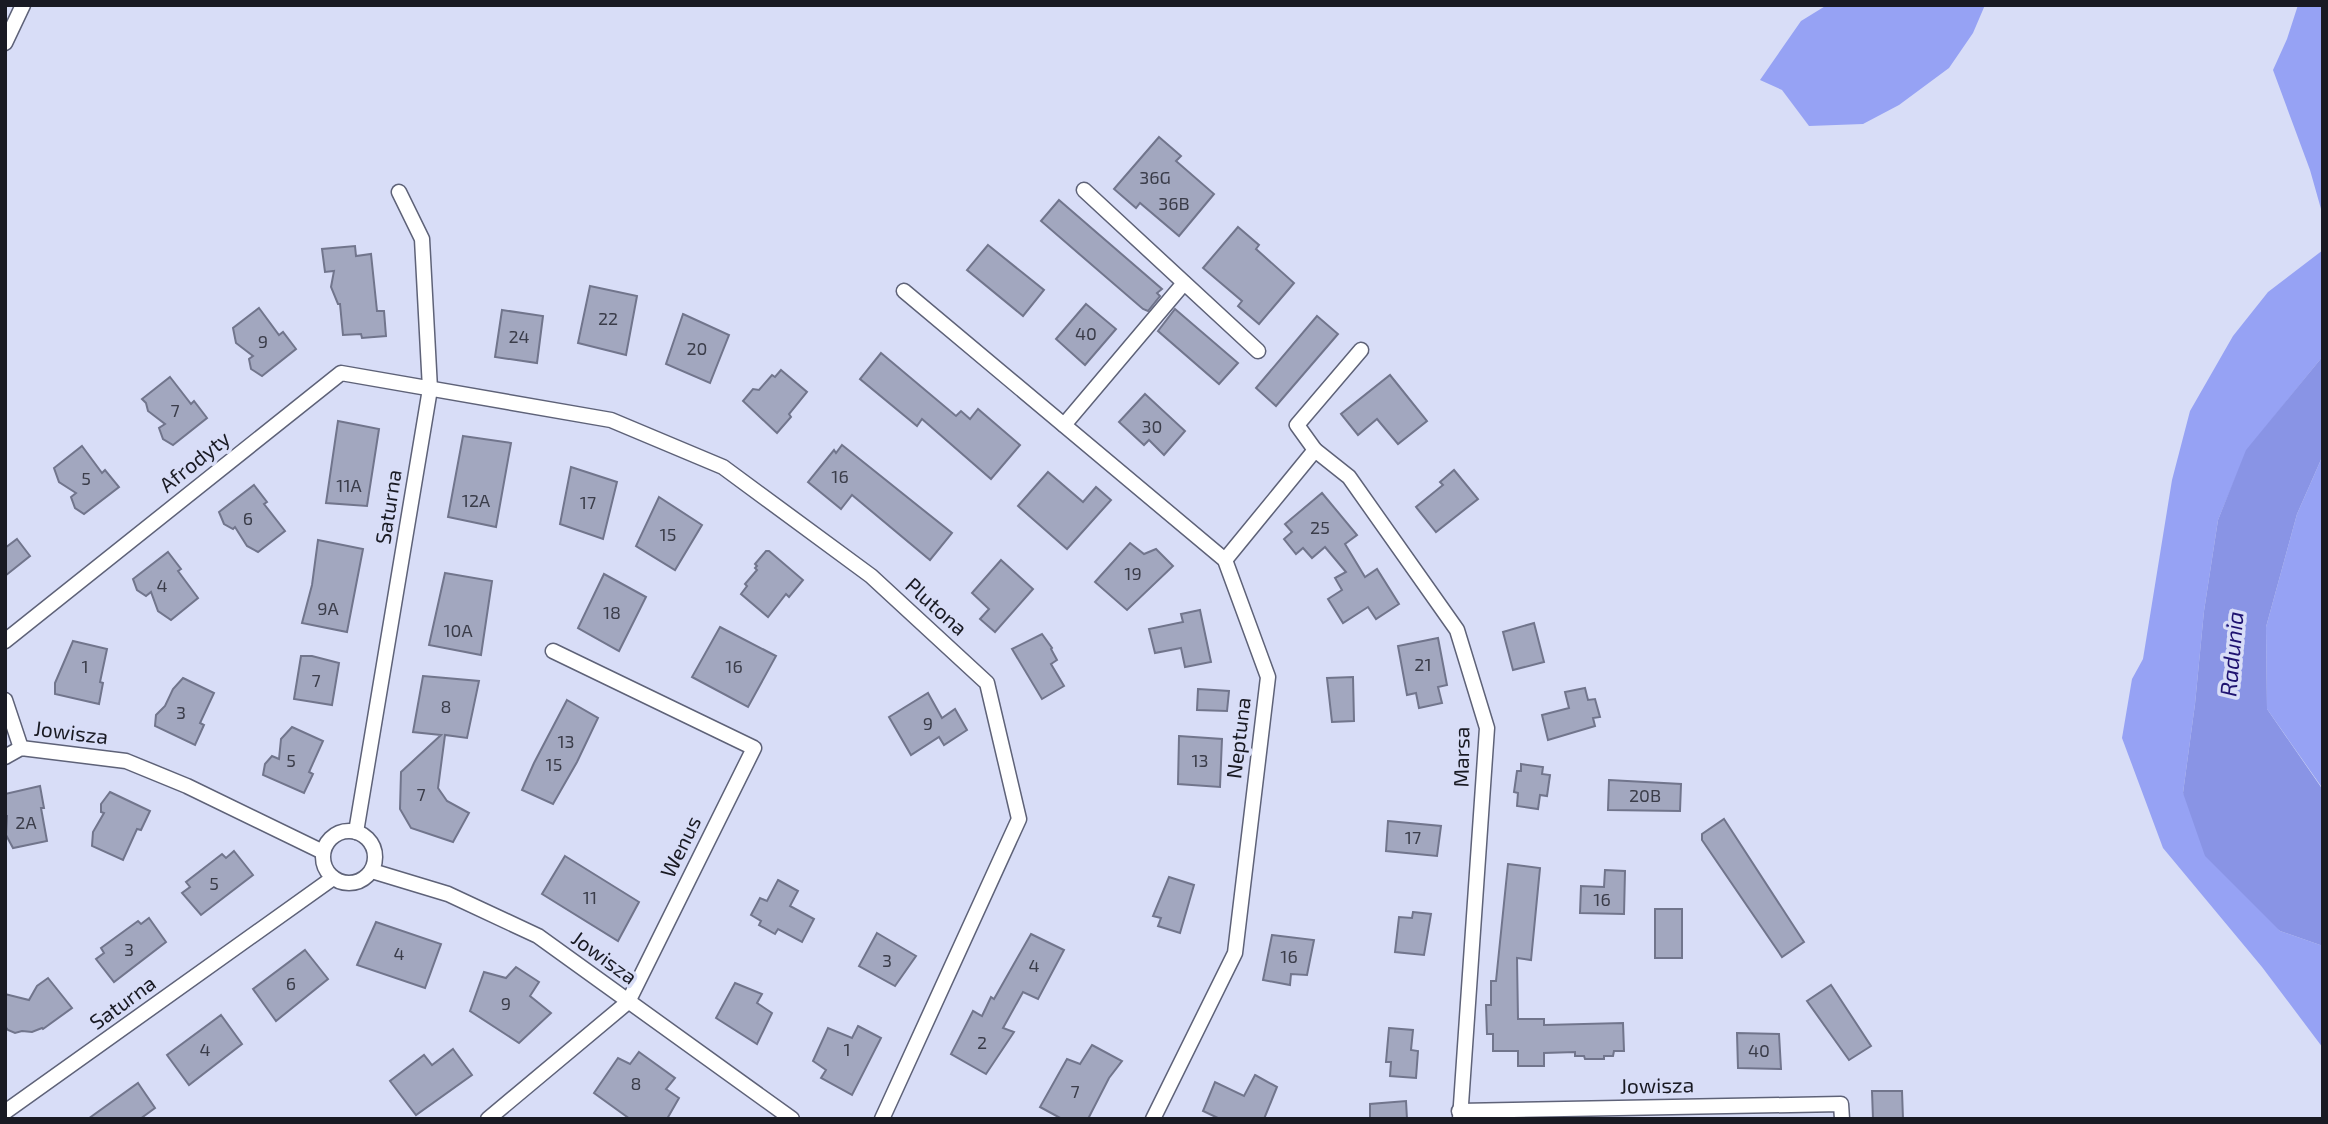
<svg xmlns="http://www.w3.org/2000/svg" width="2328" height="1124" viewBox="0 0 2328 1124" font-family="'Exo 2',sans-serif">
  <rect width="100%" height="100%" fill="#d8ddf7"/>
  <g fill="#96a2f4">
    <polygon points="1827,5 1985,5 1973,33 1949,68 1899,105 1863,124 1809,126 1782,90 1760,80 1801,21"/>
    <polygon points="2298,5 2323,5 2323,216 2310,170 2273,70 2287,39"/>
    <polygon points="2323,250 2323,356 2247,450 2218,520 2204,611 2195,704 2183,793 2280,931 2323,946 2323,1048 2262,967 2163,848 2122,738 2132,679 2143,659 2172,480 2190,411 2233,336 2268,292"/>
    <polygon points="2323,455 2323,789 2267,709 2266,627 2297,514"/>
  </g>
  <polygon fill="#8994e5" points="2323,356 2323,455 2297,514 2266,627 2267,709 2323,790 2323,946 2280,931 2205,856 2183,793 2195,704 2204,611 2218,520 2246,450"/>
  <g fill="#a2a7bf" stroke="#71758c" stroke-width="2">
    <polygon points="1159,137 1181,156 1176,161 1214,194 1179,236 1140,203 1136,208 1114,189"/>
    <polygon points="1059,200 1162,289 1157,293 1160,296 1148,311 1143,309 1041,221"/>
    <polygon points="1238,227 1259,245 1256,249 1294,283 1259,324 1238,306 1242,301 1203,268"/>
    <polygon points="988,245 1044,290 1023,316 967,270"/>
    <polygon points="355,246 356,256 371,254 377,311 384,311 386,336 362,338 361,334 343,335 340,304 338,304 331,287 334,271 325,272 322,249"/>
    <polygon points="590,286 637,296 626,355 578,343"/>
    <polygon points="1086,304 1116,329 1085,365 1056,339"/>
    <polygon points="259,308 279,335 283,332 296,349 262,376 251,369 249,359 253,356 236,343 233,328"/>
    <polygon points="1175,309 1238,363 1219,384 1158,331"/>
    <polygon points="502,310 543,316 537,363 495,357"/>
    <polygon points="683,314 729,335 710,383 666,364"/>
    <polygon points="1317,316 1338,334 1276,406 1256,388"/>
    <polygon points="881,353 956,416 961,411 970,419 978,409 1020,445 991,479 922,419 917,426 860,379"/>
    <polygon points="781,370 807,392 789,414 791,417 777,433 743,401 753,389 759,390 772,375 775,377"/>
    <polygon points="1390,375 1427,421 1398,444 1377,419 1358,435 1341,414"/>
    <polygon points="170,377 191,404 194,401 207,418 173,445 163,439 159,428 165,424 148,411 146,403 142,399"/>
    <polygon points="1145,394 1185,431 1164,455 1149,440 1144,445 1119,422"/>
    <polygon points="338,421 379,429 367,506 326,503"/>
    <polygon points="463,436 511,443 496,527 448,517"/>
    <polygon points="842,445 952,533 930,560 852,495 841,509 808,482 834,450 836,453"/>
    <polygon points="82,446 102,473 105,470 119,487 84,514 75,508 71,497 76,493 59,482 54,468"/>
    <polygon points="571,467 617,482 603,539 560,524"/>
    <polygon points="1454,470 1478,499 1436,532 1416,507 1443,485 1440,482"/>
    <polygon points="1048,472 1083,502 1096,487 1111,500 1067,549 1018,506"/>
    <polygon points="254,485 267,502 264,504 285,531 258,552 247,546 235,527 233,529 224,524 219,512"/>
    <polygon points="1322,493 1357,535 1345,544 1365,577 1377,569 1399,604 1376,619 1368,607 1343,623 1328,599 1342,590 1335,578 1346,572 1325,547 1312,558 1303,548 1296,554 1284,539 1292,532 1285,524"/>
    <polygon points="659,497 702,525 675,570 636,546"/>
    <polygon points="17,539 30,556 5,576 5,548"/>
    <polygon points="318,540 363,549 347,632 302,623 312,585"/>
    <polygon points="1130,543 1144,554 1156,549 1173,566 1127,610 1095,582"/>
    <polygon points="766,551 769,551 803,580 789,597 786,594 768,617 741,594 747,586 745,584 757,570 755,568 757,566 755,564"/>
    <polygon points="168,552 181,569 178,571 198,598 171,620 158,611 151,592 146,596 137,590 133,579"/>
    <polygon points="1001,560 1033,589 995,632 980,619 989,609 972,593"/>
    <polygon points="445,573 492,581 481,655 429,645"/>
    <polygon points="604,574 646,597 619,651 578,628"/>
    <polygon points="1200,610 1211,662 1185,667 1181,648 1155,653 1149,629 1183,622 1181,614"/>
    <polygon points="1534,623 1544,662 1513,670 1503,632"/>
    <polygon points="720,627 776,656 748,707 692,677"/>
    <polygon points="1042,634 1052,648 1051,649 1057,660 1051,664 1064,686 1042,699 1012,649"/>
    <polygon points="1438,638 1447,685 1438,687 1442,703 1419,708 1416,693 1407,695 1398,646"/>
    <polygon points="73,641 107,649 100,682 103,683 99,704 55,694 55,683"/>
    <polygon points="301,656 312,656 339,663 332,705 294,699"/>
    <polygon points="423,676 479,681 467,738 445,735 438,788 447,801 469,813 453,842 411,828 400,809 401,772 441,735 413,732"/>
    <polygon points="1353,677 1354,721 1332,722 1327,678"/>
    <polygon points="183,678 214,693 200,723 204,725 195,745 155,726 156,715 165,706 173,689"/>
    <polygon points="1585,688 1588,700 1595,699 1600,717 1593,718 1595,726 1548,740 1542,715 1569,708 1565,692"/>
    <polygon points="1198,689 1229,691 1227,711 1197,710"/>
    <polygon points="928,693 942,718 955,709 967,730 944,745 939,737 911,755 889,717"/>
    <polygon points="567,700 598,718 577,762 553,804 522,790 534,763"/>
    <polygon points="292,727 323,741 309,772 313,774 304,793 263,775 265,764 272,756 279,759 281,739"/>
    <polygon points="1179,736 1222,739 1220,787 1178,784"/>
    <polygon points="1521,764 1543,767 1542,774 1550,775 1547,796 1540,795 1538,809 1517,806 1518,793 1514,792 1517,771 1521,771"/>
    <polygon points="1609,780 1681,784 1680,811 1608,810"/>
    <polygon points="40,786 44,808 41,808 47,841 13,848 6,835 7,816 5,816 5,794"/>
    <polygon points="110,792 150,811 141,830 137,829 123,860 92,846 93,832 104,813 101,812 101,804"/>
    <polygon points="1724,819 1804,942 1782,957 1702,840 1702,834"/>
    <polygon points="1388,821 1441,826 1437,856 1386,851"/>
    <polygon points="234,851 253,875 201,915 182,893 190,887 186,882 222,854 226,858"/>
    <polygon points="565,856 639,902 618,941 542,894"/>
    <polygon points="1508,864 1540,868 1531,960 1517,958 1518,1019 1544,1019 1544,1025 1623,1023 1624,1051 1614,1051 1613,1056 1604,1056 1604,1059 1585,1059 1584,1056 1575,1056 1575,1052 1544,1053 1544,1066 1518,1066 1518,1051 1493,1051 1493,1034 1487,1034 1486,1005 1491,1005 1491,981 1496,981"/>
    <polygon points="1605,870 1625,871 1624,914 1580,913 1581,886 1604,887"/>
    <polygon points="1169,877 1194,885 1180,933 1158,926 1161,918 1153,916"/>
    <polygon points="778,880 798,891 790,906 814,919 802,942 778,929 775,934 759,925 761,921 751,915 760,898 767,901"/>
    <rect x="1655" y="909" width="27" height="49"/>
    <polygon points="1413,912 1431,914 1424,955 1395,952 1399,917 1412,918"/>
    <polygon points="149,918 166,942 114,982 96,959 104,953 101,948 138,921 141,924"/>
    <polygon points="376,922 441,944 425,988 357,965"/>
    <polygon points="877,933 916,956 895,986 859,966"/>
    <polygon points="1031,934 1064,950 1038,999 1023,992 1003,1028 1014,1032 986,1074 951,1054 973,1011 982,1016 991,997 994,999"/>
    <polygon points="1272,935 1314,940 1307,975 1291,974 1290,985 1263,980"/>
    <polygon points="305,950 328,979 276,1021 253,989"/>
    <polygon points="516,967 539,982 530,996 551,1013 519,1043 470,1011 484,972 506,978"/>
    <polygon points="48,978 72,1008 43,1029 42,1028 32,1032 22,1031 15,1033 8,1030 5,1026 5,994 29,1000 37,986"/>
    <polygon points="735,983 762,994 757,1003 772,1013 757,1044 716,1018"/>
    <polygon points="1831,985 1871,1046 1849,1060 1807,1001"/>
    <polygon points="221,1015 242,1044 189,1085 167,1055"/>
    <polygon points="858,1026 881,1038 852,1095 821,1078 826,1070 813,1061 828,1028 852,1038"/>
    <polygon points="1389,1028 1413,1030 1411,1050 1418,1051 1416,1078 1390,1076 1391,1062 1386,1062"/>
    <polygon points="1737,1033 1779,1034 1781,1069 1738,1068"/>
    <polygon points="1092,1045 1122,1061 1109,1078 1088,1119 1062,1119 1040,1107 1067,1059 1080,1064"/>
    <polygon points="453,1049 472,1075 416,1115 390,1081 424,1055 432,1065"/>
    <polygon points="639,1052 675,1078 666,1089 679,1098 667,1119 630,1119 594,1093 618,1058 630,1064"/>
    <polygon points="1255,1075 1277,1087 1264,1119 1220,1119 1203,1111 1215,1082 1244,1096"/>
    <polygon points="138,1083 155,1108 140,1119 88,1119"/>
    <polygon points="1872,1091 1902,1091 1903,1119 1873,1119"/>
    <polygon points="1406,1101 1407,1119 1370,1119 1370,1104"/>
  </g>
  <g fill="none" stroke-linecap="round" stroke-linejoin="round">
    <g stroke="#5e6278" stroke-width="17">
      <g id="street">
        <polyline points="5,43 23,5"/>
        <polyline points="1084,190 1258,351"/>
        <polyline points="904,291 1225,560 1268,677 1235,953 1153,1119"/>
        <polyline points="1064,425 1184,283"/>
        <polyline points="1315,450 1297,425 1361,350"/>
        <polyline points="1225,560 1315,450 1349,477 1457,630 1487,728 1460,1119"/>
        <polyline points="5,641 341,373 611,420 723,467 871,576 987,683 1019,819 882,1119"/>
        <polyline points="5,700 21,748"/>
        <polyline points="5,757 21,748 126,761 187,786 323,852"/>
        <circle cx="349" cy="857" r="26"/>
        <polyline points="356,832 430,389 422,239 399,192"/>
        <polyline points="372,871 448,894 538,936 792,1119"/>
        <polyline points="1459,1111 1841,1104 1842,1119"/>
        <polyline points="5,1112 333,878"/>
        <polyline points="488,1119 628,1002 754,748 553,651"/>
      </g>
    </g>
    <use href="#street" stroke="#fff" stroke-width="14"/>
  </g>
  <g text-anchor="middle" stroke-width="7" stroke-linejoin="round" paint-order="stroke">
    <g font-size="18" fill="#3b3d4a">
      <text x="1155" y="184">36G</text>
      <text x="1174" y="210">36B</text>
      <text x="608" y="325">22</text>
      <text x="1086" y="340">40</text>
      <text x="519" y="343">24</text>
      <text x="263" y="348">9</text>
      <text x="697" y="355">20</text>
      <text x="175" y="417">7</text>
      <text x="1152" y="433">30</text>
      <text x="840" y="483">16</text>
      <text x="86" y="485">5</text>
      <text x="349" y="492">11A</text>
      <text x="476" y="507">12A</text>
      <text x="588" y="509">17</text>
      <text x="248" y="525">6</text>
      <text x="1320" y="534">25</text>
      <text x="668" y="541">15</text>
      <text x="1133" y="580">19</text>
      <text x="162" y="592">4</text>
      <text x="328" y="615">9A</text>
      <text x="612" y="619">18</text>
      <text x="458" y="637">10A</text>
      <text x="1423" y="671">21</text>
      <text x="85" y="673">1</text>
      <text x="734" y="673">16</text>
      <text x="316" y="687">7</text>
      <text x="446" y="713">8</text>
      <text x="181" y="719">3</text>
      <text x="928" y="730">9</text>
      <text x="566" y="748">13</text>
      <text x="291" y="767">5</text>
      <text x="1200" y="767">13</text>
      <text x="554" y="771">15</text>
      <text x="421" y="801">7</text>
      <text x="1645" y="802">20B</text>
      <text x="26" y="829">2A</text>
      <text x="1413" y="844">17</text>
      <text x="214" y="890">5</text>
      <text x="590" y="904">11</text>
      <text x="1602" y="906">16</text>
      <text x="129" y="956">3</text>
      <text x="399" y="960">4</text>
      <text x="1289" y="963">16</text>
      <text x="887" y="967">3</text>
      <text x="1034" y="972">4</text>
      <text x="291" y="990">6</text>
      <text x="506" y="1010">9</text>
      <text x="982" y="1049">2</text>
      <text x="205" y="1056">4</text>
      <text x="847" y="1056">1</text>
      <text x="1759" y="1057">40</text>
      <text x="636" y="1090">8</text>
      <text x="1075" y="1098">7</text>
    </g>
    <g font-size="21" fill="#191a23" stroke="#d8ddf7">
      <text transform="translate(195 462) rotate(-39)" y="7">Afrodyty</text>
      <text transform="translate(389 507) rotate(-81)" y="7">Saturna</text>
      <text transform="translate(936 607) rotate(42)" y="7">Plutona</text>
      <text transform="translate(71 733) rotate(7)" y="7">Jowisza</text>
      <text transform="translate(1239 738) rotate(-83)" y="7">Neptuna</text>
      <text transform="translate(1462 757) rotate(-89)" y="7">Marsa</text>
      <text transform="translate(681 847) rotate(-64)" y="7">Wenus</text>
      <text transform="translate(604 958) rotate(36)" y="7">Jowisza</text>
      <text transform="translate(123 1003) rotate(-36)" y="7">Saturna</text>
      <text transform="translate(1657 1086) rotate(-1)" y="7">Jowisza</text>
    </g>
    <g font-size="23" font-style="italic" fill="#1e1270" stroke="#d8ddf7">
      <text transform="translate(2232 654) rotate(-85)" y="8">Radunia</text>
    </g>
  </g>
  <rect width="2328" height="1124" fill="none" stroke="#191a23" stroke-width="14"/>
</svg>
